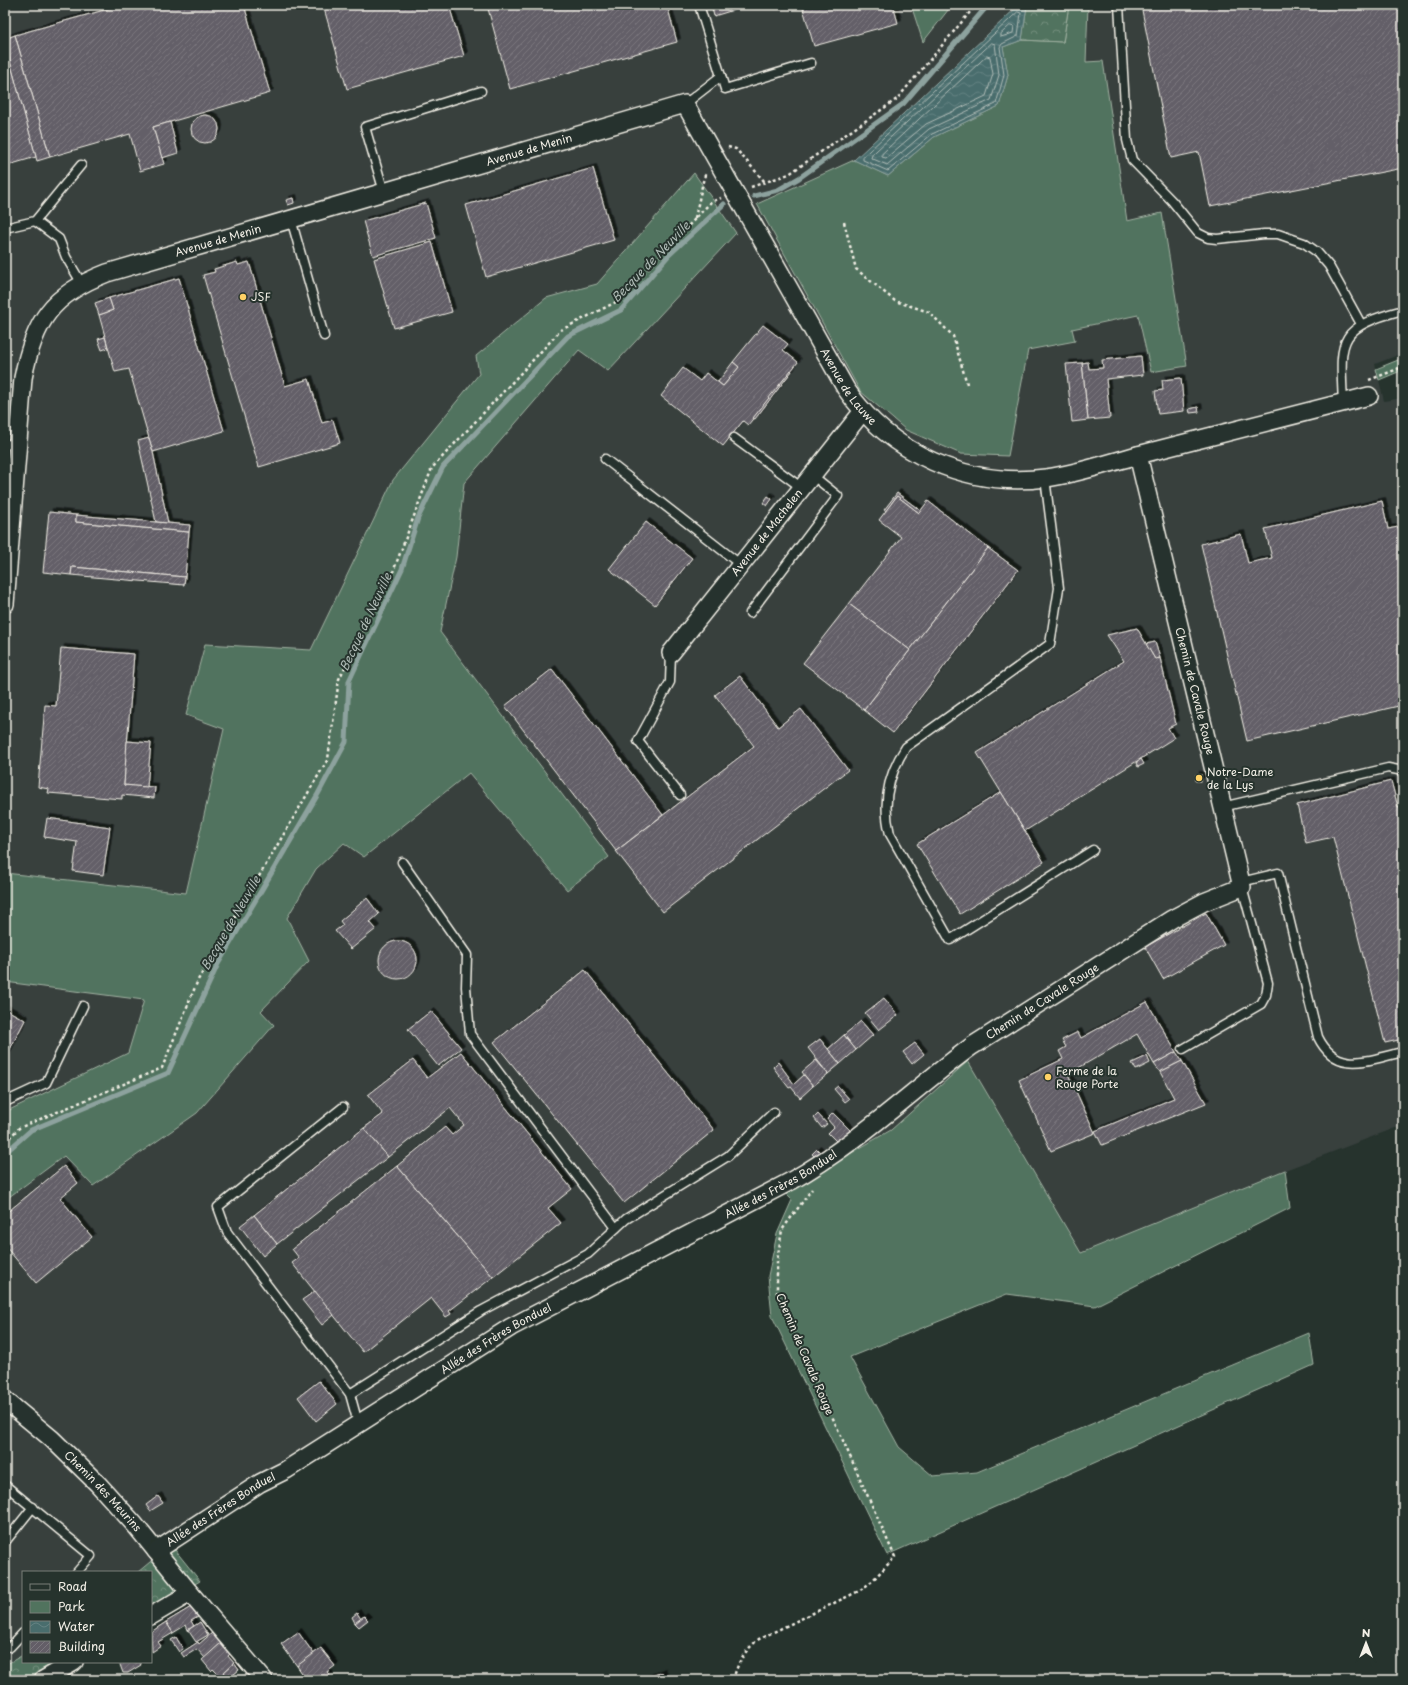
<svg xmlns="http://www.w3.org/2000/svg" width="1408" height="1685" viewBox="0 0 1408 1685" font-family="'Playpen Sans',sans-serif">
  <defs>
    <pattern id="forest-crowns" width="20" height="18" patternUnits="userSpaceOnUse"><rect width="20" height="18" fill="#51735e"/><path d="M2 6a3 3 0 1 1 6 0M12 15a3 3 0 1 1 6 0" fill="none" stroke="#738e7d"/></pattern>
    <pattern id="water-waves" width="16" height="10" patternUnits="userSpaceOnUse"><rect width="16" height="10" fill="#496d6d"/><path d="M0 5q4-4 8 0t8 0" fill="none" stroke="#648282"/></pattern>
    <pattern id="building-hatch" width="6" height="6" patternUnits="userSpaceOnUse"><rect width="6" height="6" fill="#635e67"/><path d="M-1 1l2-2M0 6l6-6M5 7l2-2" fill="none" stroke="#7a767d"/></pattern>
    <filter id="shadow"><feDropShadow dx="3.5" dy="-3.5" stdDeviation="0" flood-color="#0009"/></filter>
  </defs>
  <rect width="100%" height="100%" fill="#26332d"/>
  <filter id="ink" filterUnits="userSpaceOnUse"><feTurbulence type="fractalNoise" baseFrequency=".025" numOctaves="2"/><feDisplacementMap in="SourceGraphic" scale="8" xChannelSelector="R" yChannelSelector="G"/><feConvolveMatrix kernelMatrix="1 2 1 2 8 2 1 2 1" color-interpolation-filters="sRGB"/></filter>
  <g filter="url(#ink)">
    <polygon fill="#38403e" points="5,5 1403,5 1403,353 1375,364 1384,401 1403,398 1403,1125 1285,1170 1081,1253 968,1061 891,1130 784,1192 511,1334 267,1488 175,1550 150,1562 138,1572 23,1572 23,1655 5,1665"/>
    <g fill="#51735e" stroke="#a2b2a3">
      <polygon points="911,5 952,5 923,42"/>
      <polygon points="1069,5 1088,5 1086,62 1103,61 1127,221 1162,213 1187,366 1151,372 1138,315 1072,329 1075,341 1028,350 1008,456 961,454 906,430 860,391 757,204 854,160 888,176 934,137 999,106 1008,75 1003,47 1022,40 1063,42"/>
      <polygon points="694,173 736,233 608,371 579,350 464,483 456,557 440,632 609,857 567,890 469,773 364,857 344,843 316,869 287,918 309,961 261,1011 274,1025 197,1113 93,1186 64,1156 5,1200 5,1112 128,1053 144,1000 5,982 5,873 186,893 224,729 186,715 205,644 311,650 393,480 479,374 476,356 546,298 597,284"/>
      <polygon points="1403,358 1403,370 1379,380 1376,369"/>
      <polygon points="968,1061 1081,1253 1285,1170 1290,1208 1095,1306 1007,1294 850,1357 899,1447 933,1476 977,1472 1309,1333 1314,1365 887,1555 772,1316 768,1276 777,1234 792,1200 784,1192 891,1130"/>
    </g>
    <g fill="url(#forest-crowns)" stroke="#a2b2a3">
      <polygon points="1027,5 1069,5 1063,42 1022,40"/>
      <polygon points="175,1550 200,1581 151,1609 151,1572 138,1572 150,1562"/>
      <polygon points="23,1655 23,1662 64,1662 34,1680 5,1680 5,1665"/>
    </g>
    <polygon fill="url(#water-waves)" stroke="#8da29e" points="1019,5 1027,5 1022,40 1003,47 1008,75 999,106 934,137 888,176 854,160"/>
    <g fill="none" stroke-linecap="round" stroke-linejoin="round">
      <g stroke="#b0bcb7" stroke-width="1">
        <polygon points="1018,12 1021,13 1018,36 1002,44 1000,47 1004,75 996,104 932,134 888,171 863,160 863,157"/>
        <polygon points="1011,25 1014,26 1013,33 1001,37 1001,34"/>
        <polygon points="992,43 995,44 999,75 991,100 929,129 887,165 871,158 872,155"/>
        <polygon points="987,56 990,57 993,74 986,96 926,124 886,158 882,157 882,154"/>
      </g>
      <g stroke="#8da29e" stroke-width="5">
        <polyline points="754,196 778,190 799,178 903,104 988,5"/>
        <polyline points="5,1153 31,1130 168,1073 218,964 318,794 346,742 349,681 402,569 418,518 443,467 568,336 621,310 668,256 724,204"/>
      </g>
    </g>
    <g fill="url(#building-hatch)" stroke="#f4f1e8" filter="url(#shadow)">
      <polygon points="122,5 244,5 270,93 153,127 164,164 140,171 130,134 50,157 15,35"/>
      <polygon points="323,5 449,5 464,56 347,89"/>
      <polygon points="487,5 667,5 677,42 510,89"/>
      <polygon points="711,5 750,5 714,16"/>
      <polygon points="802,5 893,5 898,23 814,46"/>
      <polygon points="1141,5 1403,5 1403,168 1210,206 1199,152 1171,158"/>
      <polygon points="15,35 50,157 37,161 5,43 5,39"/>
      <polygon points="5,43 36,157 5,166"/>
      <circle cx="205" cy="129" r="14"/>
      <polygon points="170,122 178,153 162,158 153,127"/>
      <polygon points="593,168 614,240 486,277 466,205"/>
      <polygon points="293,198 294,203 288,205 286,200"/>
      <polygon points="426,203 436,238 373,256 363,221"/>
      <polygon points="432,242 452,312 394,328 374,259"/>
      <polygon points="237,262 238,265 249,262 285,386 309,379 322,423 333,420 340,443 259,467 203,275 215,272 214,269"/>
      <polygon points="179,278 224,431 153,452 129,369 115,372 99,315 113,310 109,298"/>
      <polygon points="109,298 113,310 99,315 95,303"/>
      <polygon points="763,325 788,344 783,350 798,362 748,425 743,421 723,446 661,396 683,368 700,381 706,373 723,386 739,367 733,362"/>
      <polygon points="105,337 108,348 102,350 98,339"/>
      <polygon points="1141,356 1143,375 1106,379 1110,418 1088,420 1082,363 1088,362 1089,369 1103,368 1102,360"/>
      <polygon points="733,362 739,367 723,386 718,382"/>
      <polygon points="1082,363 1088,420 1072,422 1066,364"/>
      <polygon points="791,370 792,371 755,419 753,418"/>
      <polygon points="1181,378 1184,411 1158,414 1155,391 1163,390 1162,380"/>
      <polygon points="1198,407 1199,412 1190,413 1189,409"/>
      <polygon points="149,438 153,452 168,523 156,522 138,441"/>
      <polygon points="897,493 921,511 919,513 897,496 886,511 884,510"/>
      <polygon points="768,496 772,499 767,506 763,503"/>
      <polygon points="897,496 919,513 928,501 988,548 910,650 849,604 901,537 879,520"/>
      <polygon points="1382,501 1388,529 1403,526 1403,705 1247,741 1201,544 1241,534 1248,563 1272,558 1265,529"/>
      <polygon points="49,512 76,515 76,522 189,532 185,577 72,567 71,575 43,572"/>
      <polygon points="76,515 190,525 189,532 76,522"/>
      <polygon points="646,522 692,558 655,605 609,569"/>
      <polygon points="988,548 1018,570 893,733 864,710"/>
      <polygon points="72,567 185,577 184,585 71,575"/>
      <polygon points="849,604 910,650 864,710 803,663"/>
      <polygon points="1137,628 1155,659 1160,658 1176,724 1168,728 1174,738 1025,831 977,753 1124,661 1107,635"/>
      <polygon points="1155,642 1160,658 1155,659 1146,644"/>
      <polygon points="61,648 134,654 124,785 155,787 154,798 122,795 122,799 48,793 49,789 38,787 45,705 56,706"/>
      <polygon points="552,669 663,815 616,851 505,706"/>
      <polygon points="740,676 778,727 801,709 848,770 663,912 616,851 754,746 715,695"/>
      <polygon points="127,741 151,743 147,787 124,785"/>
      <polygon points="1141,759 1144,764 1138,767 1136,763"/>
      <rect x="1196" y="775" width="5" height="6"/>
      <polygon points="1391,781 1398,807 1403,806 1403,1039 1385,1043 1333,837 1306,843 1297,805"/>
      <polygon points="1001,792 1044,862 960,914 917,844"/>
      <polygon points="47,818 110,827 103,875 73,871 77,842 44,837"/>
      <polygon points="367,898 379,914 370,922 376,929 351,949 335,931 343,925 340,921"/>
      <polygon points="1206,913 1224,945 1163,979 1145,947"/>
      <circle cx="398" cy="960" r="19"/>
      <polygon points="585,970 714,1130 624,1203 494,1042"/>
      <polygon points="884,998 898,1015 879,1030 865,1013"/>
      <polygon points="1147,1002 1176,1052 1154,1064 1137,1034 1068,1074 1095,1133 1051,1151 1019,1080 1063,1059 1059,1051 1066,1047 1062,1040 1078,1032 1081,1038"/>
      <polygon points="5,1009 25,1020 5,1059"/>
      <polygon points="431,1011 461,1048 438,1066 408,1029"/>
      <polygon points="861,1021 873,1035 856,1050 844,1035"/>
      <polygon points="844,1035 856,1050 840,1064 828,1049"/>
      <polygon points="820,1039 840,1064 828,1074 808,1048"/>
      <polygon points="915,1043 924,1054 912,1064 903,1052"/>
      <polygon points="461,1052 572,1189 548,1208 561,1223 493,1277 397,1166 445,1127 452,1135 464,1125 450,1108 388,1157 364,1128 383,1114 368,1095 413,1060 427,1078"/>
      <polygon points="1176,1052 1182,1061 1160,1072 1154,1064"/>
      <polygon points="1147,1056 1150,1063 1136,1070 1132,1063"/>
      <polygon points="816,1060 828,1074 813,1086 802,1072"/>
      <polygon points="1182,1061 1206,1103 1102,1145 1095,1131 1174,1098 1160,1072"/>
      <polygon points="778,1062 794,1084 804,1075 813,1086 800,1098 791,1087 789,1088 773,1067"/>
      <polygon points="838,1086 849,1099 845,1102 834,1089"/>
      <polygon points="833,1113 851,1131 838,1143 828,1133 834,1127 827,1119"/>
      <polygon points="818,1114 827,1124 822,1128 814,1118"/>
      <polygon points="364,1128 388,1157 277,1244 254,1215"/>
      <polygon points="817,1149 821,1153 815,1157 812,1154"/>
      <polygon points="64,1166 78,1183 60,1198 92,1237 36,1283 5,1246 5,1214"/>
      <polygon points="397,1166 493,1277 449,1311 451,1314 446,1317 431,1298 363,1352 292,1263 299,1258 292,1249"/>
      <polygon points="254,1215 277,1244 263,1256 240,1226"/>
      <polygon points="315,1291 334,1315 322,1325 302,1300"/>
      <polygon points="319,1381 337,1404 316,1421 298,1397"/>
      <polygon points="158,1496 163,1503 150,1511 146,1505"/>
      <polygon points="191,1607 198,1617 191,1621 194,1626 188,1630 186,1625 173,1633 166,1622"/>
      <polygon points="357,1613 361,1619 355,1623 352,1617"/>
      <polygon points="364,1616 368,1620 359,1627 355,1623"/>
      <polygon points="166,1622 173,1633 158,1642 161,1646 152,1652 151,1632"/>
      <polygon points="200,1622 208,1635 196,1642 188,1630"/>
      <polygon points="298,1632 314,1654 297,1666 281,1644"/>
      <polygon points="212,1633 221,1643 205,1658 197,1649 184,1657 181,1653 198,1642 199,1644"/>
      <polygon points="176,1637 183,1649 179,1652 171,1640"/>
      <polygon points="221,1643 230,1654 228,1656 234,1663 220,1676 213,1669 211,1671 202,1660"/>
      <polygon points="321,1648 335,1666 327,1672 330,1676 325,1680 307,1680 297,1666"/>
      <polygon points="119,1662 139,1662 141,1665 128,1673 123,1673"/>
      <polygon points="234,1663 239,1670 227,1680 222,1674"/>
      <polygon points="662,1672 665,1680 643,1680"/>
    </g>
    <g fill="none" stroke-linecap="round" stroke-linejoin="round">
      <g stroke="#f4f1e8" stroke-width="11">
        <g id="service">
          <polyline points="699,5 725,89 811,63"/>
          <polyline points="1119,5 1127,140 1132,160 1172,201 1198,233 1208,238 1217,239 1264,234 1278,234 1304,243 1317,252 1329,266 1361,324"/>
          <polyline points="685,104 721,76"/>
          <polyline points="384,192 365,127 481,91"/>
          <polyline points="291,219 324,336"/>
          <polyline points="35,221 59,239 66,257 82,284"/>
          <polyline points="5,228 35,221 81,165"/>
          <path d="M1343,403c-3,-64 -7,-75 60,-93"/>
          <polyline points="734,438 802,488"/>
          <polyline points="5,444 18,445"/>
          <polyline points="605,459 741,565"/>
          <path d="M1045,478l14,110 -9,56 -144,103c-18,27 -24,56 -16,87l60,106 143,-90"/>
          <polyline points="750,613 838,496 812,475"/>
          <polyline points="671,653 670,682 638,741 680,795"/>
          <polyline points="1222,807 1388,768 1403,771"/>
          <polyline points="402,862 467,955 466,987 470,1034 616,1228"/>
          <path d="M1241,882l37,-9 40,164c19,39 52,22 85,15"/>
          <polyline points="1183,1049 1261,1004 1266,995 1268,983 1242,887"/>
          <polyline points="5,1102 46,1083 83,1006"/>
          <polyline points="343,1107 218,1207 227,1232 350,1394 358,1423"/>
          <polyline points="350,1394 481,1311 588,1254 626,1219 728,1156 774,1112"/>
          <polyline points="5,1485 91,1556 77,1572"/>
          <polyline points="5,1542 33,1507"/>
          <polyline points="10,1647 23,1633"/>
        </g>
      </g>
      <g stroke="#f4f1e8" stroke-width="20">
        <g id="minor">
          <path id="s1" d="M5,604l18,-226c11,-57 29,-84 84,-105l578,-169 161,285c44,65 122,99 200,89 31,-4 62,-15 92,-23"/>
          <path id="s2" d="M671,653l192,-242"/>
          <path id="s3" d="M5,1400l47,39 46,45 37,41 55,68 74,87"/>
          <path id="s4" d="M156,1551l104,-68 26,-13 225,-143 280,-146c66,-37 120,-90 181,-135l200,-127 32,-17 38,-15 -104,-432 231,-59"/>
          <polyline points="151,1616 190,1593"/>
          <polyline points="43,1680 74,1662"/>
        </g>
      </g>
      <g stroke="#f4f1e8" stroke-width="2.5" stroke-dasharray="3 3" stroke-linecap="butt">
        <polyline points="728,147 736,149 765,182"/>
        <polyline points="751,187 789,174 897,99 976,5"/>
        <polyline points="695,218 704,177 707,173"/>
        <polyline points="844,222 856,269 895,301 929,312 953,336 967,384"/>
        <polyline points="1369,380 1403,367"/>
        <polyline points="5,1142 19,1128 162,1068 198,980 328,759 339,679 393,572 432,468 561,330 616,302 711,202 721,198"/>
        <path d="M733,1680c5,-18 11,-29 26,-41l100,-48 11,-8 25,-26 -118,-264v-32l5,-31 30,-41"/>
      </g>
      <use href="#service" stroke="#26332d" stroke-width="8"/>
      <use href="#minor" stroke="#26332d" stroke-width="17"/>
    </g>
  </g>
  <g fill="#ffd166" stroke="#26332d" stroke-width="1.5">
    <circle cx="243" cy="297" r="4"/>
    <circle cx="1199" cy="778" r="4"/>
    <circle cx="1048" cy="1077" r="4"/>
  </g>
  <g text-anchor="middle" stroke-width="4" stroke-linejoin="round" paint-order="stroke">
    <g font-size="11" fill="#f4f1e8" stroke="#26332d">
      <text dy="4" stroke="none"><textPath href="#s1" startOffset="809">Avenue de Menin</textPath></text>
      <text dy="4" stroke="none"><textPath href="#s1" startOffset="485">Avenue de Menin</textPath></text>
      <text dy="4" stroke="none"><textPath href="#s1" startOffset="1298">Avenue de Lauwe</textPath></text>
      <text dy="4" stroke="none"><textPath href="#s2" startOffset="154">Avenue de Machelen</textPath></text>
      <text transform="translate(1195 691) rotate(76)" y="4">Chemin de Cavale Rouge</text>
      <text dy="4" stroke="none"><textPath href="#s4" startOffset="1045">Chemin de Cavale Rouge</textPath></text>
      <text dy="4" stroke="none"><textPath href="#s4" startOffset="725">Allée des Frères Bonduel</textPath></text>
      <text dy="4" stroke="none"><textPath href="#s4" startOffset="401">Allée des Frères Bonduel</textPath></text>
      <text transform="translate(805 1354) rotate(67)" y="4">Chemin de Cavale Rouge</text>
      <text dy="4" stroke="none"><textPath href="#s3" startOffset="134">Chemin des Meurins</textPath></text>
      <text dy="4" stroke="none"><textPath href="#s4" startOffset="77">Allée des Frères Bonduel</textPath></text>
    </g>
    <g font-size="11" fill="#f4f1e8" stroke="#26332d" text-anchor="start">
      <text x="251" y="301">JSF</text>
      <text x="1207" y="776">Notre-Dame<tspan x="1207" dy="13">de la Lys</tspan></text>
      <text x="1056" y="1075">Ferme de la<tspan x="1056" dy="13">Rouge Porte</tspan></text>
    </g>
    <g font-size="12" font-style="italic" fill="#b0bcb7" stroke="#26332d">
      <text transform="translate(651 262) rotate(-46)" y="4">Becque de Neuville</text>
      <text transform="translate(366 622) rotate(-65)" y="4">Becque de Neuville</text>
      <text transform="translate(231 923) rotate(-60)" y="4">Becque de Neuville</text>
    </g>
  </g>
  <rect width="1408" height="1685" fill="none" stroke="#26332d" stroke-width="20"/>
  <rect x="10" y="10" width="1388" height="1665" fill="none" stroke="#f4f1e8" stroke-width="1.5" filter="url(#ink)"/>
  <rect x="22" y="1571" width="130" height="92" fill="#26332d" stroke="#787f78"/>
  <rect x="30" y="1584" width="20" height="6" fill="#26332d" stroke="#787f78"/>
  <text x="58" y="1591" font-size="12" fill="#f4f1e8">Road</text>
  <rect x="30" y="1601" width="20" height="12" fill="#51735e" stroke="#787f78"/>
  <text x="58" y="1611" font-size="12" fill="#f4f1e8">Park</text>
  <rect x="30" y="1621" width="20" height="12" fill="url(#water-waves)" stroke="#787f78"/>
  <text x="58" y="1631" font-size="12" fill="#f4f1e8">Water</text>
  <rect x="30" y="1641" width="20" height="12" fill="url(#building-hatch)" stroke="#787f78"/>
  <text x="58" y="1651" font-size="12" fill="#f4f1e8">Building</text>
  <g transform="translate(1366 1643)" stroke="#26332d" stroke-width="3" paint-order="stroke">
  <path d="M0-3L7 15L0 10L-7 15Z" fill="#f4f1e8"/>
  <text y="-6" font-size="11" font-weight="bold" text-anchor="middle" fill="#f4f1e8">N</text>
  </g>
</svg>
